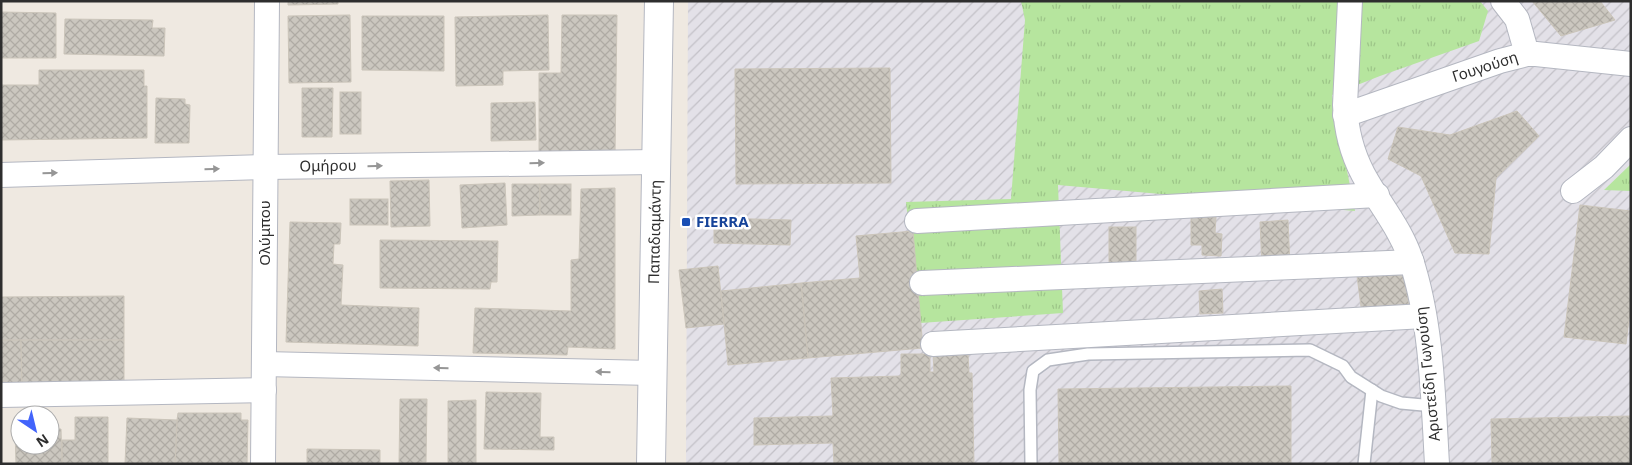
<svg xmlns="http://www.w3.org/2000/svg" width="1632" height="465" viewBox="0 0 1632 465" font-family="'Noto Sans',sans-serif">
  <defs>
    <pattern id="industrial-furrows" width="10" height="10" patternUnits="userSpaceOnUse" patternTransform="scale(1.25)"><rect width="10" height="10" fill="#e3e1e8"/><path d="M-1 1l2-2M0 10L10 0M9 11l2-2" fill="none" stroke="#c3c1c7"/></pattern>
    <pattern id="grass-tufts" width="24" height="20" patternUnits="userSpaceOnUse" patternTransform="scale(1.25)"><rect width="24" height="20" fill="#b6e59e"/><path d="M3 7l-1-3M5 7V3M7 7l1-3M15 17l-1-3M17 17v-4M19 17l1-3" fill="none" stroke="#9dc588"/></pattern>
    <pattern id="building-cross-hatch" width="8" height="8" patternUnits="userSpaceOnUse" patternTransform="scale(1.25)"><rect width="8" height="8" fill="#cbc7bf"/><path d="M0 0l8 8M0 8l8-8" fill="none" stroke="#afaba4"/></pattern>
  </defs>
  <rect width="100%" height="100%" fill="#efe9e1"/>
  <polygon fill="url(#industrial-furrows)" points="688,1 1631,1 1631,464 686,464"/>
  <g fill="url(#grass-tufts)">
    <polygon points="1021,1 1480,1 1488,11 1479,41 1380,76 1332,95 1355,211 1058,185 1063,313 920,323 906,202 1011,199 1025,20"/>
    <polygon points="1631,164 1631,191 1604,190"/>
  </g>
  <g fill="url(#building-cross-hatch)" stroke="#cbc5ba">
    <polygon points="288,1 338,1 338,4 288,5"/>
    <polygon points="1532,1 1600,1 1615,20 1561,36"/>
    <polygon points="1,12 56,13 56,58 1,58"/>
    <polygon points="350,15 351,82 289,83 288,16"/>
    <polygon points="548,15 549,70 503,71 503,85 456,86 455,17"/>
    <polygon points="562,15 617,15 615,154 539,153 539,73 561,73"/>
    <polygon points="362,16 444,16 444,71 362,70"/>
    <polygon points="65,19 153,20 152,28 165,28 164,56 64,54"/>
    <polygon points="890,68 891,183 736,184 735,69"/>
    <polygon points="39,70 144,70 144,86 147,86 147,138 1,140 1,85 39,85"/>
    <polygon points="302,88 333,88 332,137 302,137"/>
    <rect x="340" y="92" width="21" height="42"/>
    <polygon points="156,98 185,99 185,104 190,105 189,143 155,143"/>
    <polygon points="535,102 536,140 491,141 491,103"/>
    <polygon points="1517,111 1539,136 1496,178 1489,254 1455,253 1421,176 1388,159 1398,127 1450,135"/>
    <polygon points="429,180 430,226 391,227 390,181"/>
    <polygon points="505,183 507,225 462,228 460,185"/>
    <polygon points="512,184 540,184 540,215 512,216"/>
    <rect x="540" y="184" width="31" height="31"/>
    <polygon points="615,188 615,349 568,347 567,355 473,353 475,308 571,311 571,260 579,259 581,189"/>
    <rect x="350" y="199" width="38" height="26"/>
    <polygon points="1580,205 1631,211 1631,303 1626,344 1564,337"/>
    <polygon points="1191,217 1216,217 1215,233 1222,234 1221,256 1202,255 1202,245 1191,245"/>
    <polygon points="714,218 791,220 790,245 714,243"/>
    <polygon points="1288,220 1290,266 1262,267 1260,222"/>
    <polygon points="290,222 341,223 340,244 334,244 333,264 343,265 341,305 419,308 418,346 286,342"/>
    <rect x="1109" y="227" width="27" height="41"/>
    <polygon points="913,231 923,348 808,358 801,283 860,278 856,236"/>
    <polygon points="380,240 498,241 497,282 491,282 490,289 380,288"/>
    <polygon points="718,266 724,324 686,328 679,270"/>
    <polygon points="1404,270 1409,307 1362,314 1357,276"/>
    <polygon points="801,283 808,358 728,365 721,291"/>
    <polygon points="1222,289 1223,313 1200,314 1199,291"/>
    <polygon points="124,296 124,340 1,340 1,297"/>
    <polygon points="1,340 21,340 22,388 1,388"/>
    <polygon points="21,340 124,340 124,386 22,388"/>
    <polygon points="968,353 969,373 972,373 974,464 834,464 833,443 754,445 754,418 833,416 831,378 901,376 901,354 930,354 930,372 934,372 933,354"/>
    <polygon points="1291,386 1291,464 1059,464 1058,389"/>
    <polygon points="486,392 541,393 540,437 554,437 554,450 484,449"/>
    <polygon points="400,399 427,399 426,462 420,462 420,464 399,464"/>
    <polygon points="476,400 476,464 448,464 448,401"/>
    <polygon points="178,413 241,413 241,420 248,420 247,464 175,464 177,420"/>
    <polygon points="1631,416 1631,464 1492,464 1491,419"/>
    <polygon points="75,417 108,417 108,464 62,464 62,440 75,440"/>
    <polygon points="127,418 177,420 175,464 125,464"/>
    <polygon points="50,429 61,429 62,464 16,464 15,430 20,430 20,445 50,445"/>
    <polygon points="307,449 380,450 380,464 307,464"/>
  </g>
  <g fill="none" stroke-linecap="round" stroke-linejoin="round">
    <g stroke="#b4b7c1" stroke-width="14">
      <g id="lane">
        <polyline points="1031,464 1030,390 1033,371 1048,360 1088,354 1310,350 1343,366 1351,377 1381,396 1401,403 1434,406"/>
        <polyline points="1364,464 1372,390"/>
      </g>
    </g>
    <g stroke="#b4b7c1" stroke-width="26">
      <g id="street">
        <path d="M1350,1l-5,104c1,24 7,48 18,69 16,30 37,53 48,86 21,64 22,137 26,204"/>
        <polyline points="1503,1 1517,19 1527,54"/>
        <polyline points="1345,115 1500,61 1527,54 1536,54 1631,64"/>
        <polyline points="1,175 265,167 656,162"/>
        <polyline points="1573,191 1604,167 1631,139"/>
        <polyline points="917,221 1377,195"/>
        <polyline points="922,283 1412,262"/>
        <polyline points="933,344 1424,316"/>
        <polyline points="264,364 652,373"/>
        <polyline points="1,395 264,390"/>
        <polyline points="263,464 267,1"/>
      </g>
    </g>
    <g stroke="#b4b7c1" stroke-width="30">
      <polyline id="secondary" points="651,464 659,1"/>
    </g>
    <use href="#lane" stroke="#fff" stroke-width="11"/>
    <use href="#street" stroke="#fff" stroke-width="24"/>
    <use href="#secondary" stroke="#fff" stroke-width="28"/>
  </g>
  <defs><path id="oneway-solid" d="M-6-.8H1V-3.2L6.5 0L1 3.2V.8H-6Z" transform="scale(1.25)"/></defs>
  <g fill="#969696">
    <use href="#oneway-solid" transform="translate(537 163) rotate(-1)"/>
    <use href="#oneway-solid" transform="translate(375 166) rotate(-1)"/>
    <use href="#oneway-solid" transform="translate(212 169) rotate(-2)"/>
    <use href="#oneway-solid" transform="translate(50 173) rotate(-2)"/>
    <use href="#oneway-solid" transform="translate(441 368) rotate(-179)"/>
    <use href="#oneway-solid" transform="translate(603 372) rotate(-179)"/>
  </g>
  <rect fill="#1a4fb4" stroke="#fff" stroke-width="2" x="681" y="217" width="10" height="10" rx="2.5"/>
  <g text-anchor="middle" stroke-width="5" stroke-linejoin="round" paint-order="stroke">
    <g font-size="15" fill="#2e2e2e" stroke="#fff">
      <text transform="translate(1485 67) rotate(-18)" y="5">Γουγούση</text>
      <text transform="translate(328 166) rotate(-1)" y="5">Ομήρου</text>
      <text transform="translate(655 232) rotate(-89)" y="5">Παπαδιαμάντη</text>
      <text transform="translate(265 233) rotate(-90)" y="5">Ολύμπου</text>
      <text transform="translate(1428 374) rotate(-96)" y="5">Αριστείδη Γωγούση</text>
    </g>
    <g font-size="15" font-weight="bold" fill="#164399" stroke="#fff" text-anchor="start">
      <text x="696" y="227">FIERRA</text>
    </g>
  </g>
  <rect width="1632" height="465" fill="none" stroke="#2e2e2e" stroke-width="5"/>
  <g transform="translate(35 430) rotate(145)"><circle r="24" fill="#ffffff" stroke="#ababab"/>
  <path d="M0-4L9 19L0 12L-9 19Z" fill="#4264fb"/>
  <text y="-8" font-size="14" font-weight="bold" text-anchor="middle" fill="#2e2e2e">N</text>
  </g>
</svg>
